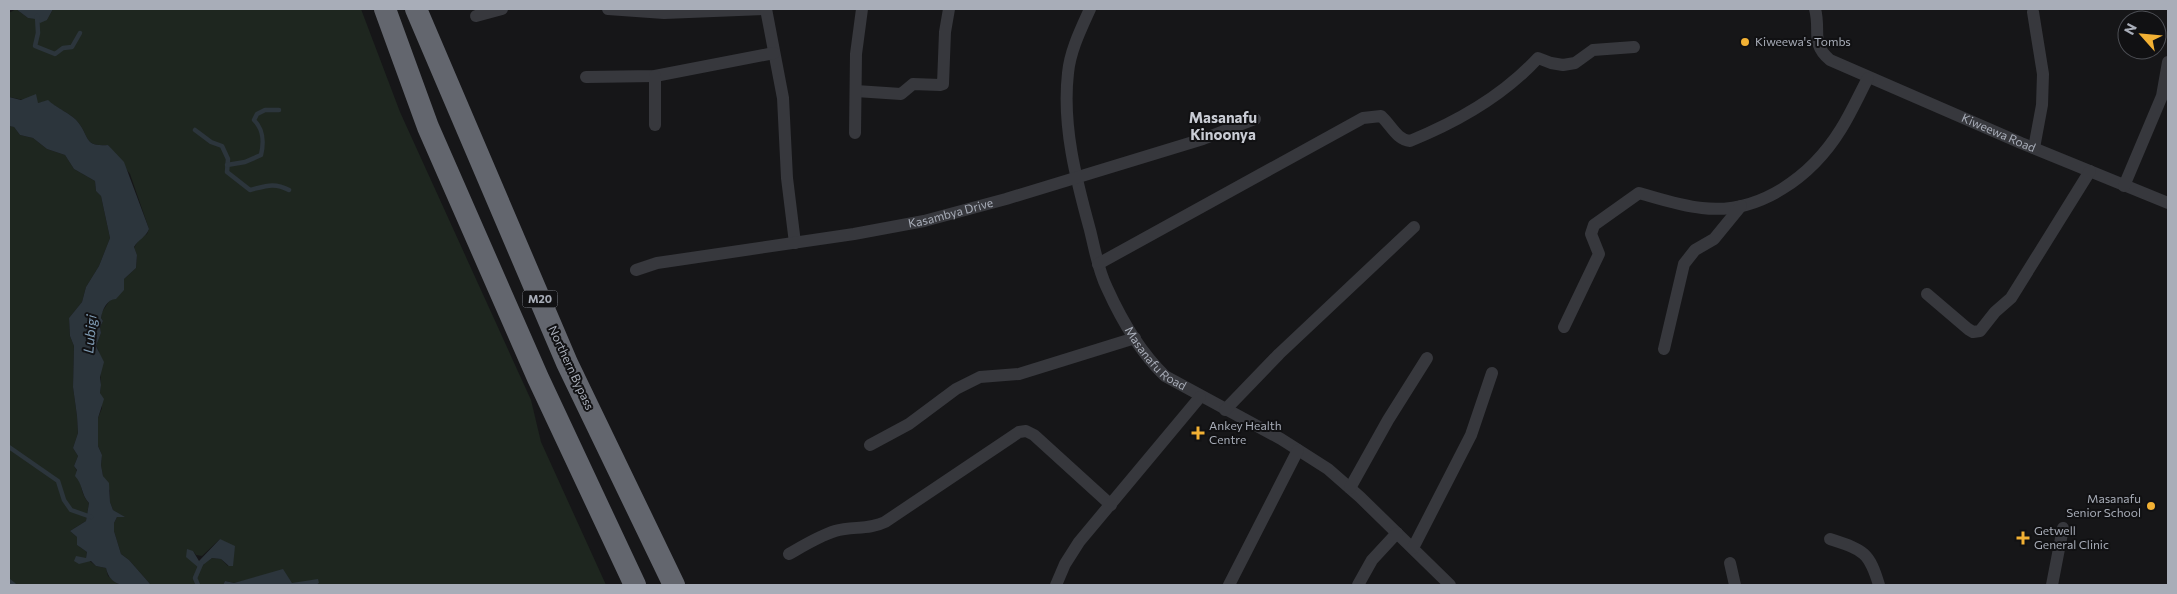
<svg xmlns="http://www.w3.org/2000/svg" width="2177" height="594" viewBox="0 0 2177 594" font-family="Commissioner,sans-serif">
  <rect width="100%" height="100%" fill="#161618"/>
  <g fill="#1e261f" fill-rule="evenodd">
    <path d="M16,9l12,9 19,2 6,-11h308l39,103 131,288 10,42 65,143h-290l3,-2h-27l-4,-5h-33l-21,5 -9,-2 -2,4h-72l-22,-25 -8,-6 -7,-23v-8l3,-6h7l-11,-7 -3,-8v-11l-7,-15 -2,-11 1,-10 -4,-9v-28l4,-10 -2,-15 1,-8 -2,-34 -3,-5 5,-13 -1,-6 3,-6 -2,-3 1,-6 22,-33 12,-11 1,-13 -3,-7 5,-9 8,-5 2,-5 -19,-55 -22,-29c-25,2 -18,-9 -31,-24 -4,-6 -22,-14 -29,-20l-10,2 -29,-6v-84zM220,539l8,27 -7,-7 -9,-1 -13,9 -6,-16 3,4 6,1z"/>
    <path d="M9,126l5,1 6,8 13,3 14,11 18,6 9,14 21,12 1,10 5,5 9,42 -11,28 -13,21 -4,15 -13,16 1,18 4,10 -1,41 4,29 1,17 -5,15 5,8 -4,10c8,11 5,27 15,37l-3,18 -16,10 7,6v8l10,7 -1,6 10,8 10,2 2,8 11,9h-110z"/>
  </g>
  <g fill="#2c353c">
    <polygon points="16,9 53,9 47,20 40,23 35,19 28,18"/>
    <path d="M36,94l2,9 10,-3c7,7 25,15 29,21 13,15 6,26 31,24l16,17 25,67c-3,8 -11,11 -15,18l3,8 -1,13 -12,11v11l-8,9c-9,0 -14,11 -15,19l2,3 -3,6 1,6 -5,13 8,16 -4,15 1,8 -1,8 4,6 -6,19v28l4,9 -1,10 2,11 6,7 1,19 3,8 12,7h-8l-3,6v8l7,23 8,6 22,25c-18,0 -40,6 -45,-17l-10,-2 -5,-5 -12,3 -5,-3 2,-5 10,2 1,-6 -10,-7v-8l-7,-6 16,-10 3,-18c-8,-8 -6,-19 -14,-27l2,-6 -3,-4 4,-10 -5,-8 5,-15 -1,-17 -4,-29 1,-41 -4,-10 -1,-18 13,-16 4,-15 13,-21 11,-28 -9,-42 -5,-5 -1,-10 -21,-12 -9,-14 -18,-6 -14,-11 -13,-3 -6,-8 -5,-1v-29l12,3z"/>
    <polygon points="220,539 235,546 233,566 229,566 221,559 212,558 199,568 186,557 187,549 193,551 199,561"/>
    <polygon points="283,569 292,583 318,579 319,583 316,585 223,585 225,581 234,583"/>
  </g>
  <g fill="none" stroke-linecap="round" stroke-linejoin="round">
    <g stroke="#2c353c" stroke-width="4.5">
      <polyline points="37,16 38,33 35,46 55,54 63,48 72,47 80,33"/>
      <path d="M195,130l16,12 11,4 6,13 -1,13 23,18c16,-4 24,-8 39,0"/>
      <path d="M227,165l18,-3 16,-7c3,-13 3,-25 -7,-35l3,-6 8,-4h14"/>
      <polyline points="9,447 58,481 64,500 71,510 91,517"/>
      <polyline points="9,581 14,585"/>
      <polyline points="198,585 195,578 201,564"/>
    </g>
    <g stroke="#37383d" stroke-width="12">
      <polyline points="608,9 664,13 766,9"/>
      <polyline points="766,9 783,98 787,178 795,243"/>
      <path id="s1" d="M1090,9c-9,20 -20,42 -22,64 -6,53 8,106 22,157 5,20 8,40 17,58 14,31 33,64 58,88l116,63 47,30 32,28 90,88"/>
      <path id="s2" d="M1815,9c6,22 -5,34 15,51l191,83 147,60"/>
      <polyline points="2033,12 2043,74 2042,105 2034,148"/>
      <polyline points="476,16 502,9"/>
      <polyline points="586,77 655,76 774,53"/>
      <polyline points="856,91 901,94 913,84 940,85 943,84 945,32 949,9"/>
      <polyline points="655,125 655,76"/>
      <polyline points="855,133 856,54 862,9"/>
      <polyline points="2124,186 2162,96 2168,62"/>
      <path d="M1098,264l265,-146 18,-2c10,9 16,24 29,25 47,-19 94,-46 128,-83l13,5 12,2 12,-2 18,-13 41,-3"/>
      <path id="s3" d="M636,270l21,-7 197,-29 70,-13 82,-22 197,-60 52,-20"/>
      <polyline points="1927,294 1968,329 1973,332 1980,331 1995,312 2011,298 2090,171"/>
      <path d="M1564,327l35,-73 -8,-20 3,-9 45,-32c21,6 42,13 63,15 58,7 110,-32 139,-79 10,-16 18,-34 27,-51"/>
      <polyline points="1664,349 1684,264 1695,250 1714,239 1741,206"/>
      <polyline points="1225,410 1279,354 1414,227"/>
      <polyline points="870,445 909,424 956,389 980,377 1019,374 1135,338"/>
      <polyline points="1350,488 1388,420 1427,358"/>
      <path d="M1830,539c33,11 39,12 49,46"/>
      <polyline points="1413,548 1471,435 1492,373"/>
      <path d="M789,554c14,-8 30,-18 46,-23 17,-5 34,-1 50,-9l134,-90 7,-1 8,4 77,70"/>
      <polyline points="1730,563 1735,585"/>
      <polyline points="1056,585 1065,564 1079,542 1200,397"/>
      <polyline points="1229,585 1298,450"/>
      <polyline points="1358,585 1372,560 1397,533"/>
      <polyline points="2052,585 2063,528"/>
    </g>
    <g stroke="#63666e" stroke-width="22">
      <polyline points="385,9 428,127 538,378 635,585"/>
      <polyline points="416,9 567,363 674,585"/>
    </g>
  </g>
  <g fill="#f2b134" stroke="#111113" stroke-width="2">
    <circle cx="1745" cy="42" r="5"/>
    <path d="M1195.5 425.5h5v5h5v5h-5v5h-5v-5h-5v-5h5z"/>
    <circle cx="2151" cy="506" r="5"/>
    <path d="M2020.5 530.5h5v5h5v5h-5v5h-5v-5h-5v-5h5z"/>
  </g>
  <g text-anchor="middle" stroke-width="4" stroke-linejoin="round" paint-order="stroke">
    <rect fill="#111113" stroke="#7b7e86" stroke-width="1" x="522.5" y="290.5" width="35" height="17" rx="4"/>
    <g font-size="11" font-weight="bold" fill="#a8adb8">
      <text x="540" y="303">M20</text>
    </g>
    <g font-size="12" fill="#a8adb8" stroke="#111113" text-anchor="start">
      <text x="1755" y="46">Kiweewa's Tombs</text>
      <text x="1209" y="430">Ankey Health<tspan x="1209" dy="14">Centre</tspan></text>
      <text x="2141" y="503" text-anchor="end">Masanafu<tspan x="2141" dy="14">Senior School</tspan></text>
      <text x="2034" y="535">Getwell<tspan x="2034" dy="14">General Clinic</tspan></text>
    </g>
    <g font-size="12" fill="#a8adb8" stroke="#111113">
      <text dy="4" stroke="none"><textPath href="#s2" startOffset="239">Kiweewa Road</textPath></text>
      <text dy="4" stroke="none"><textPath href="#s3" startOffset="320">Kasambya Drive</textPath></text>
      <text dy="4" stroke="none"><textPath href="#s1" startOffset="375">Masanafu Road</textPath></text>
      <text transform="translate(571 368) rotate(65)" y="4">Northern Bypass</text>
    </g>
    <g font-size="14" font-style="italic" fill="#7f9bb3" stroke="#111113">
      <text transform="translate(90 334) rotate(-85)" y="5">Lubigi</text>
    </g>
    <g font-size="15" font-weight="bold" fill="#c9ccd4" stroke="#111113">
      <text x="1223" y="123">Masanafu<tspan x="1223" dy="17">Kinoonya</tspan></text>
    </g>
  </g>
  <rect width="2177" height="594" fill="none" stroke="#a8adb8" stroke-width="20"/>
  <g transform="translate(2142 35) rotate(297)"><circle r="24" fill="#111113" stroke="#4d4f55"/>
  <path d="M0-4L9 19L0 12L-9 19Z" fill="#f2b134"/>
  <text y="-8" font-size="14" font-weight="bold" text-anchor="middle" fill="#a8adb8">N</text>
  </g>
</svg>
